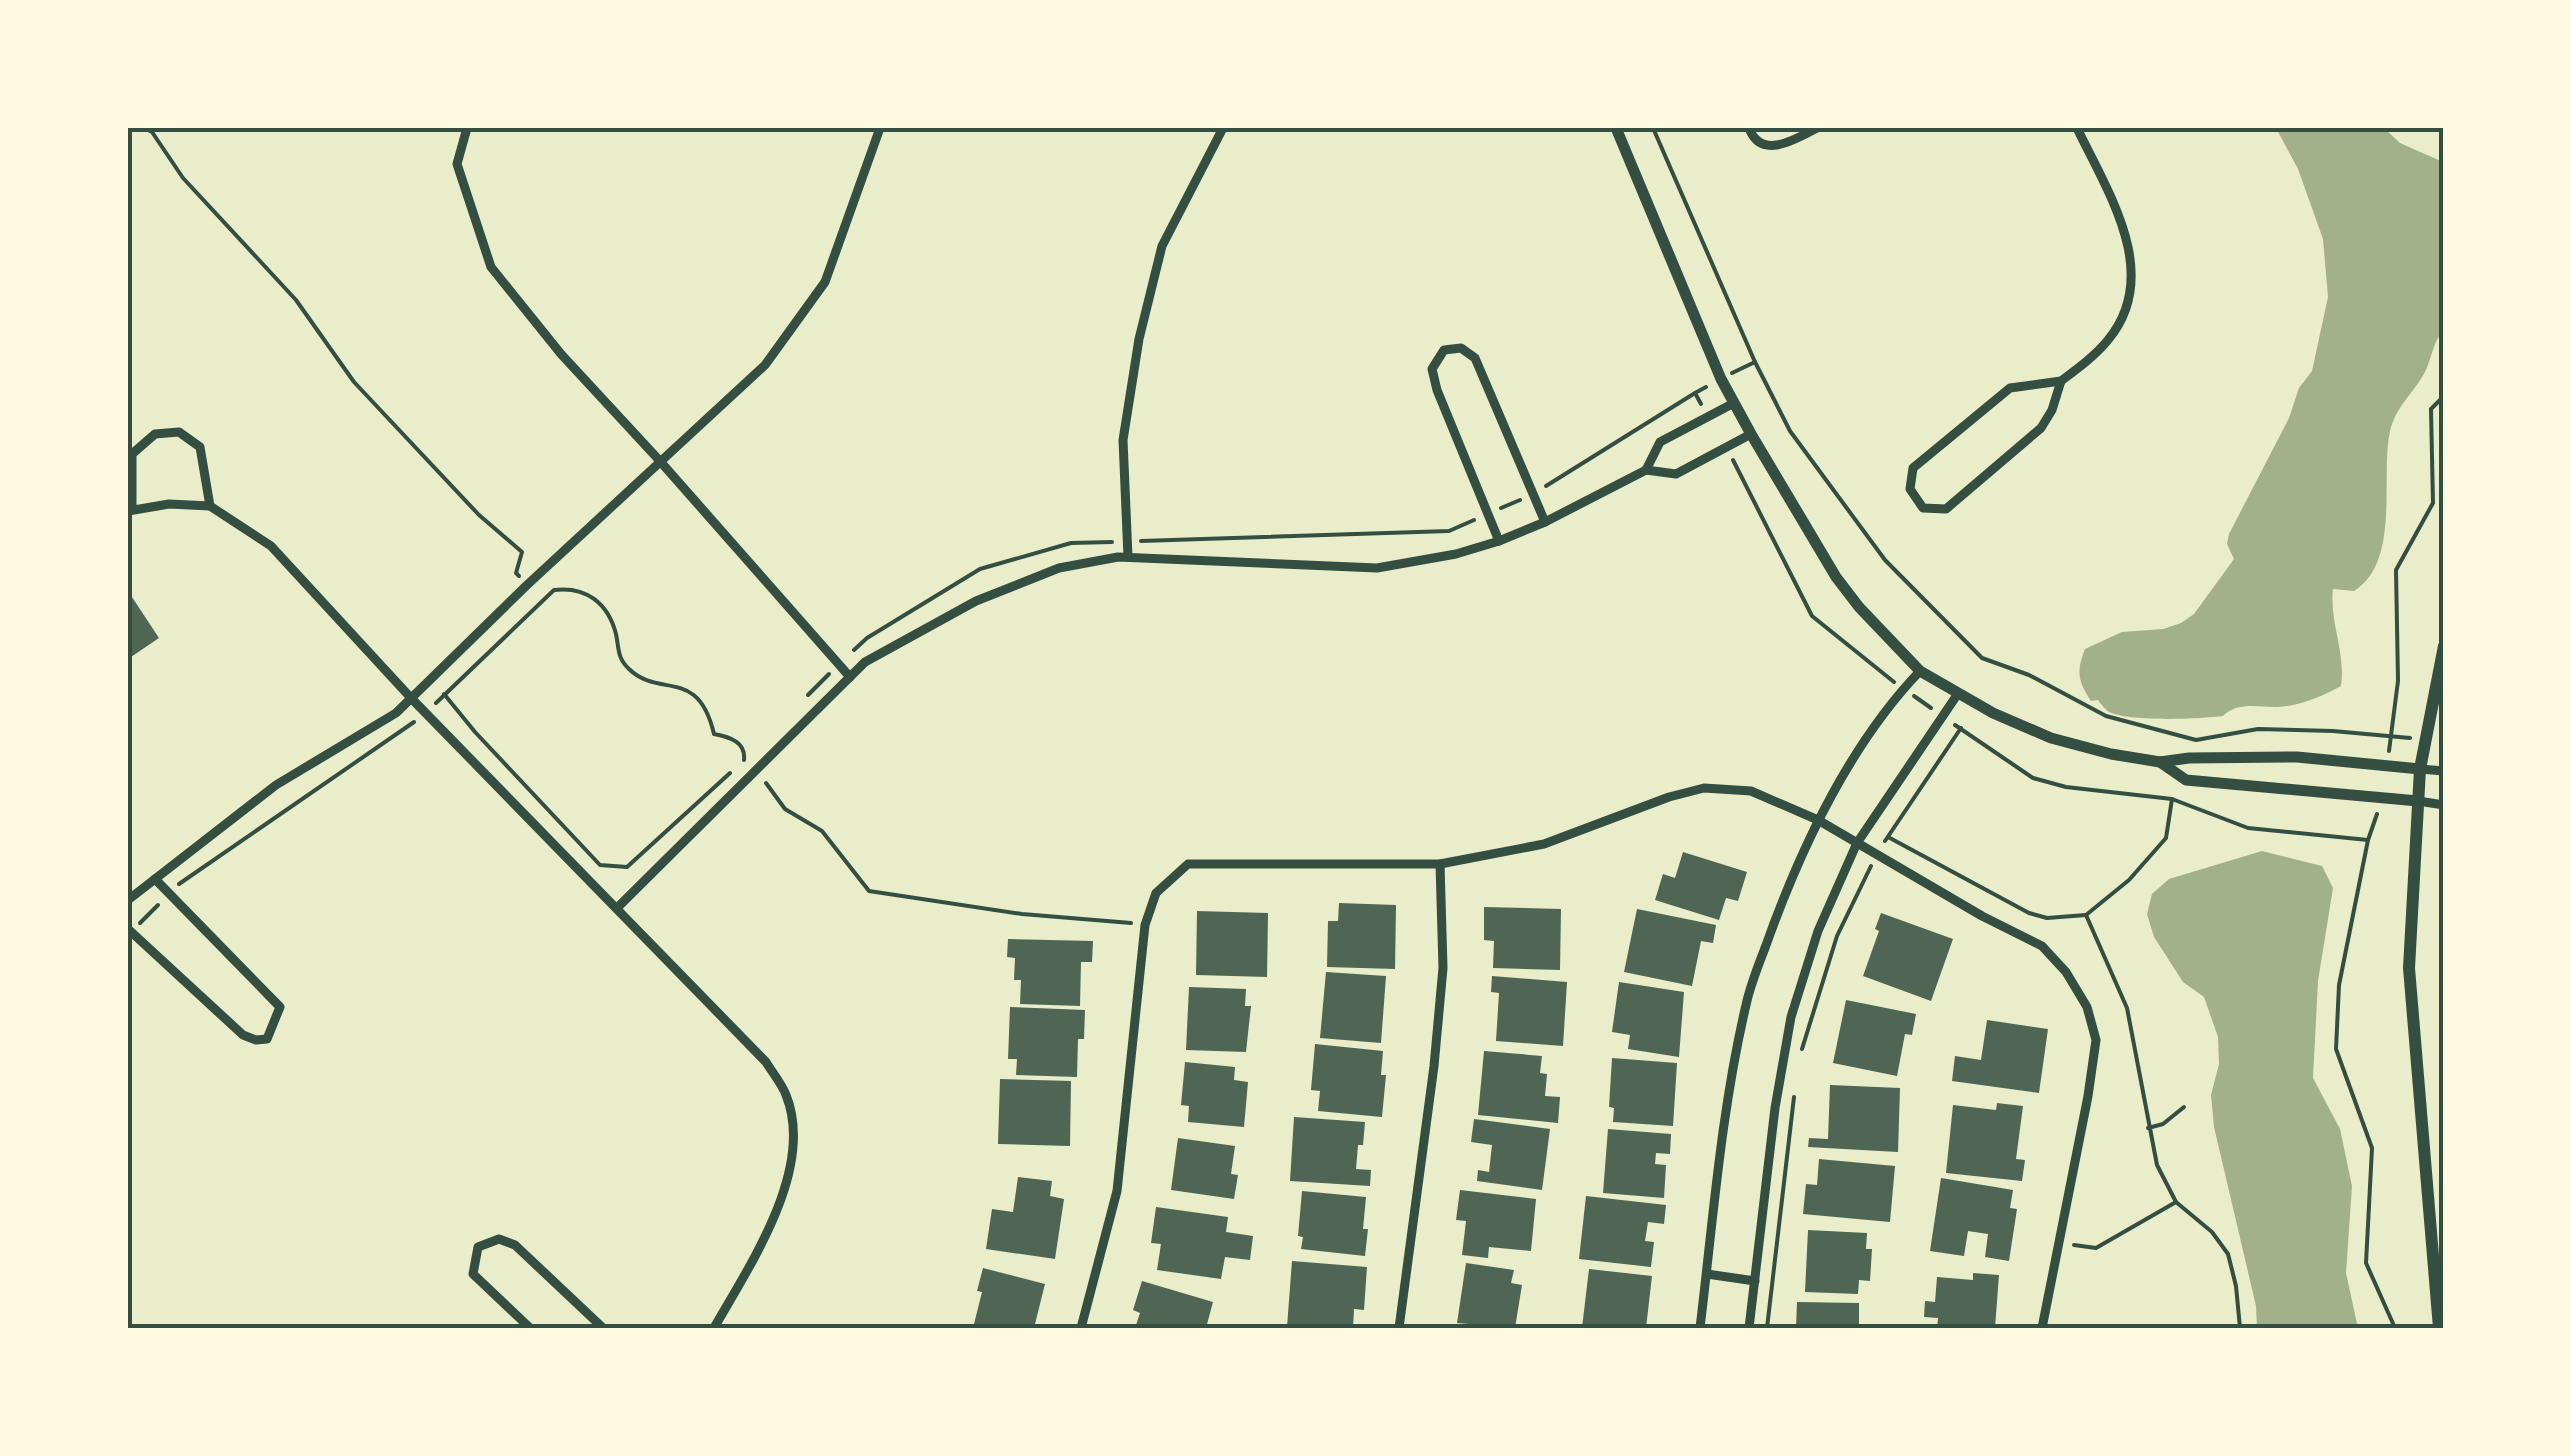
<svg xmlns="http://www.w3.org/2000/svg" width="2571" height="1456" viewBox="0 0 2571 1456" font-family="Commissioner,sans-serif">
  <rect width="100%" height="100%" fill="#e9edc9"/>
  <g fill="#a3b18a">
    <path d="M2276,128h108l16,15 43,19v168c-10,13 -11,27 -18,42 -12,22 -29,34 -35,59 -10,46 11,131 -36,160l-21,-2c-4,32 13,64 8,97 -16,9 -35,17 -54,20 -22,4 -47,-7 -64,10 -25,3 -92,6 -114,-4 -3,-2 -10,-10 -11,-12l-7,1c-13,-20 -15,-29 -6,-52l37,-17 41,-3 18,-6 13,-9 40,-55 -7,-15 2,-10 60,-116 10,-30 13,-17 16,-74 -5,-58 -25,-70z"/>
    <polygon points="2262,851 2322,866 2333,888 2318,981 2313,1078 2340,1129 2352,1186 2346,1273 2358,1328 2257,1328 2256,1306 2214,1127 2211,1095 2219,1064 2218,1037 2204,997 2183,982 2154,937 2147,914 2152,894 2169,879"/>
  </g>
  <g fill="#4f6655">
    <polygon points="128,591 159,638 128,659"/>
    <polygon points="1683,852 1747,872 1738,901 1726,898 1719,920 1655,900 1663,874 1675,878"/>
    <polygon points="1339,903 1396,905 1395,969 1327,967 1328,921 1338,921"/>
    <polygon points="1484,907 1561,909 1560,970 1493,968 1494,941 1484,940"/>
    <polygon points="1637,909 1716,925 1713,943 1701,941 1692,986 1624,972"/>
    <polygon points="1197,911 1268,913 1267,977 1196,975"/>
    <polygon points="1881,913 1953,939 1931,1001 1863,976 1879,931 1875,929"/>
    <polygon points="1008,939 1093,941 1092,962 1081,962 1080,1006 1020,1004 1021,980 1014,980 1015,958 1007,957"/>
    <polygon points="1326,972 1386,976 1381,1043 1320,1038"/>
    <polygon points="1492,976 1567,982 1563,1046 1496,1041 1499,993 1491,992"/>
    <polygon points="1619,982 1684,992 1679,1057 1628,1049 1630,1035 1612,1032"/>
    <polygon points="1189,987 1246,989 1245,1006 1251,1006 1246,1052 1186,1050"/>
    <polygon points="1846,1000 1916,1014 1912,1035 1905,1034 1897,1076 1833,1063"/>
    <polygon points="1010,1007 1085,1010 1084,1039 1078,1039 1077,1077 1016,1075 1017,1059 1008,1059"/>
    <polygon points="1987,1020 2048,1029 2039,1093 1952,1081 1955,1056 1981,1060"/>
    <polygon points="1315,1044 1383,1051 1381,1075 1386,1075 1382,1117 1318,1111 1320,1091 1311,1090"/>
    <polygon points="1484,1051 1542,1056 1540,1073 1547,1074 1545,1096 1560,1097 1558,1123 1478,1115"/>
    <polygon points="1612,1058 1677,1063 1673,1126 1613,1122 1614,1108 1609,1107"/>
    <polygon points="1185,1062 1235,1067 1234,1080 1248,1082 1244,1127 1188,1122 1189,1106 1181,1105"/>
    <polygon points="1000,1079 1071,1081 1070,1146 998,1144"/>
    <polygon points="1830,1085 1900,1088 1898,1152 1808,1147 1809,1138 1828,1139"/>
    <polygon points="1997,1103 2023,1106 2016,1159 2025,1160 2022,1181 1946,1173 1953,1105 1996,1110"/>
    <polygon points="1294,1117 1365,1122 1363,1145 1358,1145 1356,1169 1371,1170 1370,1186 1290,1181"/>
    <polygon points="1474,1119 1550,1129 1542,1190 1477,1181 1478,1170 1489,1172 1492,1145 1471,1142"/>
    <polygon points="1608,1129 1671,1134 1670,1154 1656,1153 1655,1164 1666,1165 1664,1198 1603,1193"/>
    <polygon points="1178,1138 1235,1146 1231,1174 1238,1175 1234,1199 1171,1190"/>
    <polygon points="1819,1159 1895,1166 1890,1222 1803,1214 1806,1184 1817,1185"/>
    <polygon points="1018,1177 1052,1181 1050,1196 1064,1199 1055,1259 986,1249 992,1209 1013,1212"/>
    <polygon points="1941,1178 2013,1190 2010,1208 2017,1209 2009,1261 1985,1257 1988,1234 1968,1231 1964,1256 1930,1251"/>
    <polygon points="1460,1190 1536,1199 1531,1251 1489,1247 1488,1258 1462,1255 1466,1221 1456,1220"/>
    <polygon points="1302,1191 1366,1197 1363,1229 1368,1229 1365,1256 1301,1249 1303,1237 1298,1236"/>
    <polygon points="1586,1196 1666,1205 1664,1224 1648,1222 1645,1241 1654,1242 1651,1267 1579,1259"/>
    <polygon points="1156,1207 1228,1217 1226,1232 1253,1236 1250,1260 1225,1257 1221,1279 1157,1270 1161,1244 1151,1243"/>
    <polygon points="1808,1230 1867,1233 1866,1249 1872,1249 1870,1281 1859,1280 1858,1294 1805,1292"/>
    <polygon points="1292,1261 1367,1267 1364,1310 1354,1309 1353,1328 1287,1327"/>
    <polygon points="1466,1263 1514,1270 1511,1283 1522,1285 1515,1328 1457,1323"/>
    <polygon points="983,1268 1045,1284 1034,1328 973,1328 982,1292 977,1291"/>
    <polygon points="1589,1269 1652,1276 1646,1328 1582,1328"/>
    <polygon points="1973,1273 1999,1275 1995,1328 1937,1328 1938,1318 1924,1317 1925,1301 1935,1302 1937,1277 1973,1280"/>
    <polygon points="1142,1281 1213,1302 1206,1328 1135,1328 1140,1313 1133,1310"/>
    <polygon points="1797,1302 1859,1303 1859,1328 1796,1328"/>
  </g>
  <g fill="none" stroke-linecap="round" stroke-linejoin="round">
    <g stroke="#344e41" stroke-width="4">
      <polyline points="144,128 152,132 183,178 296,300 354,382 479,515 522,552 516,573 519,576"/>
      <polyline points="1653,128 1755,362"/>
      <polyline points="1732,373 1755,362 1790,431 1885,560 1982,658 2029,675 2106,716 2196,740 2258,729 2333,731 2410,738"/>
      <polyline points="1701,404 1695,393 1706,387"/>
      <polyline points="1733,460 1812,616 1894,682"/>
      <polyline points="1546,486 1695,393"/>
      <polyline points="1501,508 1520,500"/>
      <polyline points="1141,541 1449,531 1474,520"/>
      <polyline points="854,650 867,638 980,569 1071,543 1112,542"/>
      <polyline points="444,694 475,732 600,865 627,867 730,773"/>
      <polyline points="808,695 829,674"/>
      <polyline points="1914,696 1931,708"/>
      <path d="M436,703l118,-113c32,-4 54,13 62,44 3,14 1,24 13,35 31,30 69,-3 85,65 16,3 32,8 30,26"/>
      <polyline points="1955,725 2033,778 2066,787 2172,799"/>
      <polyline points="2389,751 2398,681 2396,570 2433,503 2431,409 2444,396"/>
      <polyline points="766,783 785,809 822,831 869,891 1022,914 1131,923"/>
      <polyline points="2377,814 2368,840 2339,985 2336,1049 2372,1148 2366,1263 2395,1328"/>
      <polyline points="1888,837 2029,913 2047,918 2086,915"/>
      <polyline points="1885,841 1961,728"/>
      <polyline points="179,884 414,722"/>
      <polyline points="140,923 158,905"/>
      <polyline points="1802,1049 1837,936 1871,866"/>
      <polyline points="2148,1128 2163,1124 2184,1107"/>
      <polyline points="2074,1245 2096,1248 2176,1202"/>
      <polyline points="1767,1328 1794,1097"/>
      <polyline points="2240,1328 2236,1286 2228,1254 2212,1232 2176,1202 2157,1165 2127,1008 2086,915 2129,880 2166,838 2172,799 2248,828 2368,840"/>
    </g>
    <g stroke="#344e41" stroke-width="9">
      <polyline points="467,128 457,164 491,267 561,354 659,460 850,677"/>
      <path d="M1749,128c12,33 47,11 68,0"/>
      <polygon points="2061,381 2052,410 2041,428 1946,509 1923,508 1910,489 1913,468 2010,388"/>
      <path d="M2061,381c16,-12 34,-25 47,-41 55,-66 -1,-149 -31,-212"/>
      <polyline points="1646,470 1660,442 1734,403"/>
      <polyline points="132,510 132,454 155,434 179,432 200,447 210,506"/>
      <path d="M128,511l41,-7 41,2 61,40 140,152 355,364c6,10 16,22 20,33 30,74 -37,171 -72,233"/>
      <polyline points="1499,541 1437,390 1432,369 1444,350 1461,348 1475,358 1545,522"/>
      <polyline points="1128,557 1123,440 1139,339 1162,246 1223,128"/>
      <polyline points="2420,769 2444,771"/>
      <polyline points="2418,801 2444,805"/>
      <polyline points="128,900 276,785 396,713 527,585 765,365 825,282 880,128"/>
      <polyline points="617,908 865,662 976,601 1059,568 1118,557 1377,568 1456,554 1499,541 1545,522 1646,470 1676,474 1751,434"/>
      <polyline points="128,929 243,1035 256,1040 267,1039 280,1007 155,879"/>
      <polyline points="1707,1274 1755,1281"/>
      <polyline points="530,1328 473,1274 478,1247 499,1239 515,1245 603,1328"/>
      <polyline points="1081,1328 1117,1191 1145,925 1156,893 1188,864 1440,864 1544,844 1669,797 1704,788 1751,791 1818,820 1982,916 2042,946 2066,972 2087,1007 2096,1040 2088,1096 2042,1328"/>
      <polyline points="1399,1328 1434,1066 1443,968 1440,864"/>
      <path d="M1700,1328c13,-107 21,-217 46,-323 4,-19 12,-39 19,-57 34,-96 84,-203 155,-277"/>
      <polyline points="1749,1328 1775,1108 1791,1017 1818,931 1857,843 1957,695"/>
    </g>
    <g stroke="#344e41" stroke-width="11">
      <polyline points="1616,128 1721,379 1751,434 1836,577 1859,607 1920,671 1993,713 2051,738 2111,754 2160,762 2189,758 2297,757 2420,769"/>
      <polyline points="2160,762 2186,780 2418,801"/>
    </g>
    <polyline stroke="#344e41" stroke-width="12" points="2439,1328 2409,968 2420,769 2444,646"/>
  </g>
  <rect width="2571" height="1456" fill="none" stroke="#fefae0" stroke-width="260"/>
  <rect x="130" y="130" width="2311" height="1196" fill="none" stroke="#344e41" stroke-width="4"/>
</svg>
